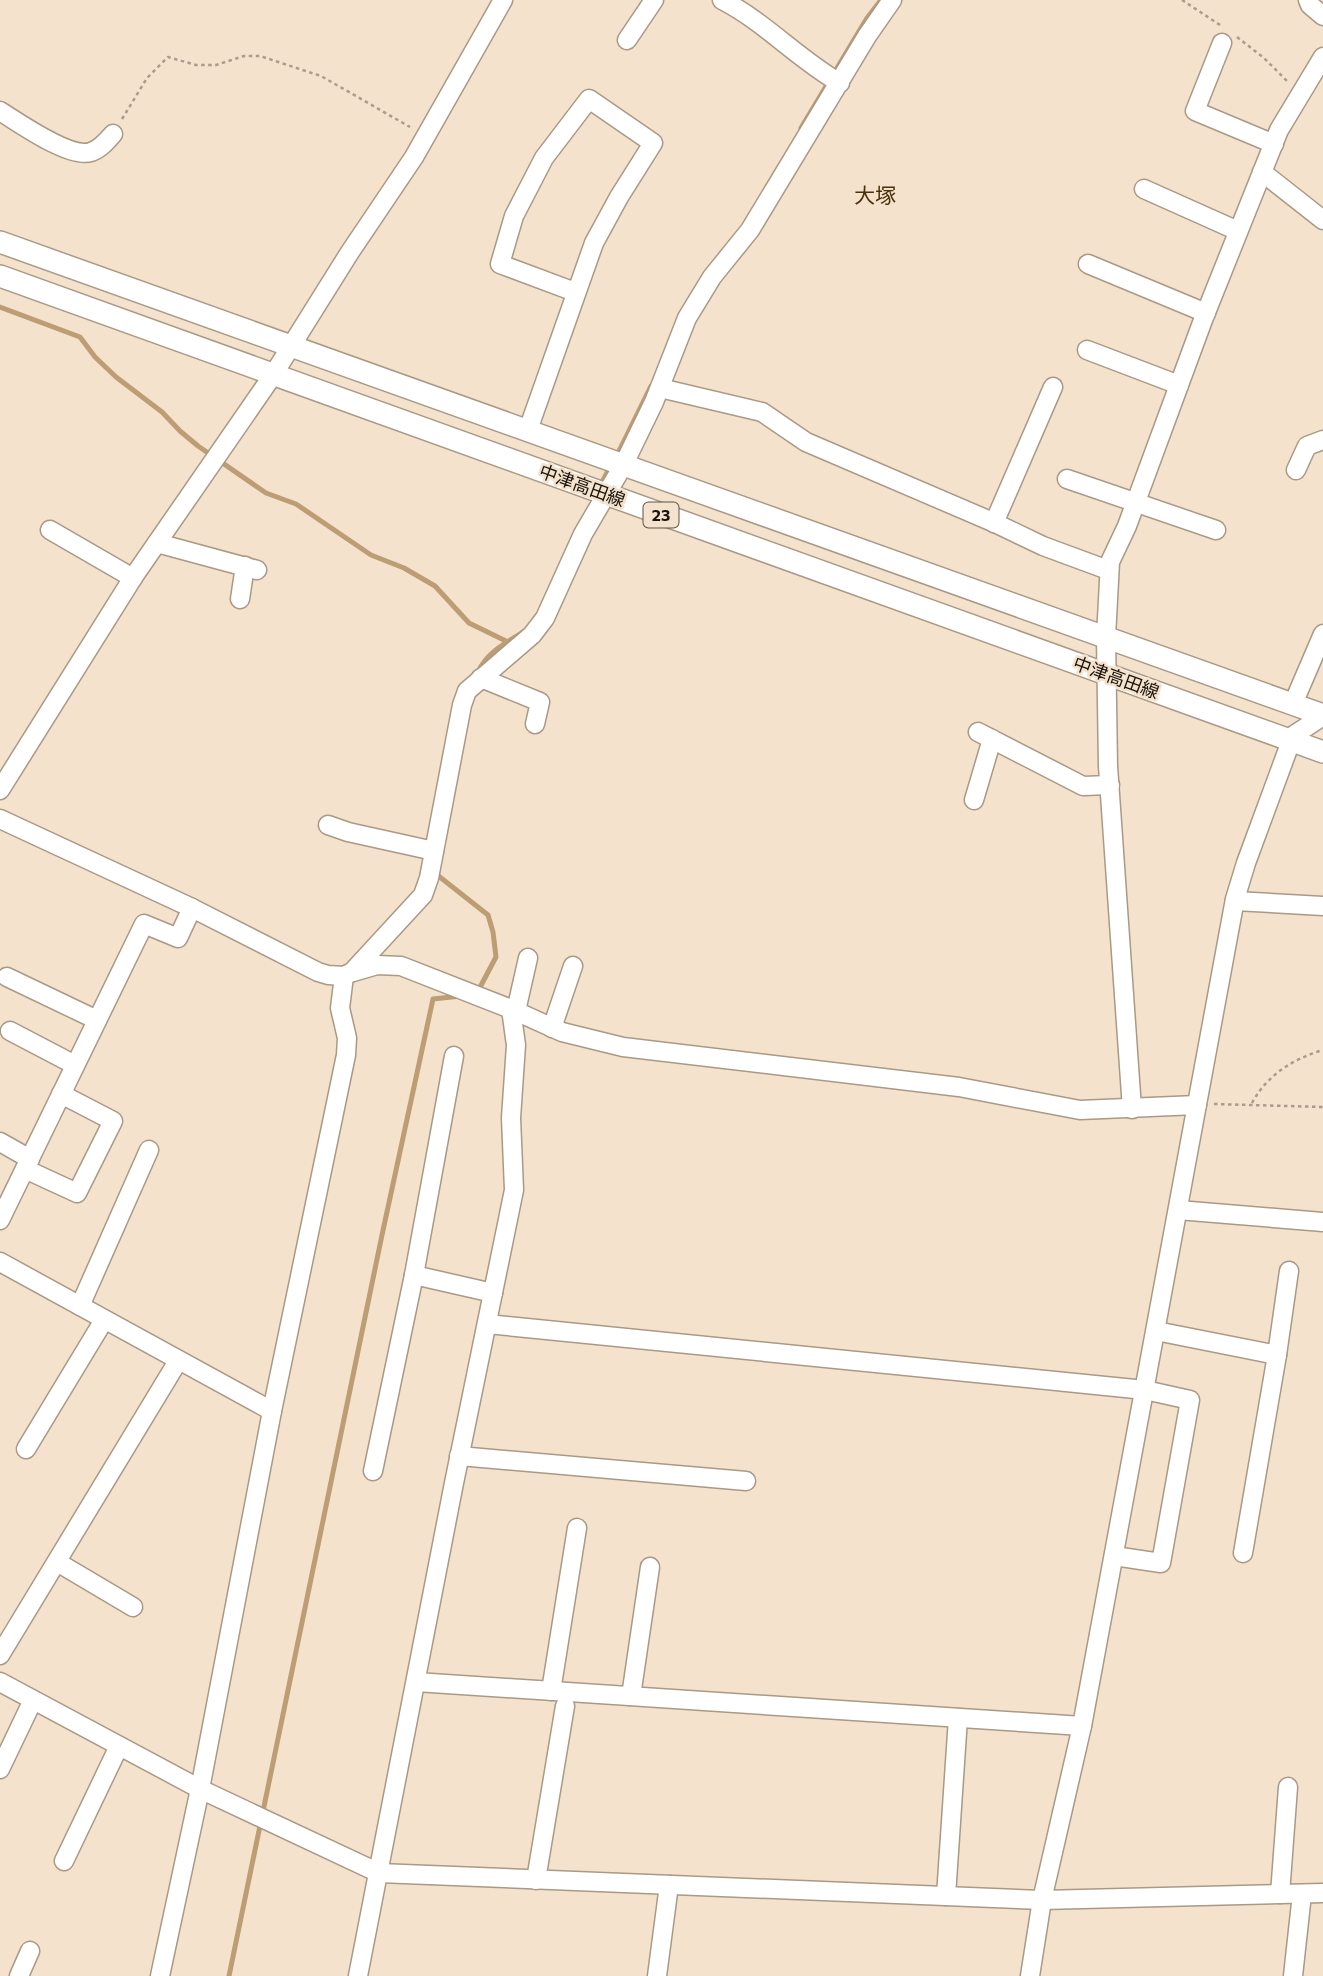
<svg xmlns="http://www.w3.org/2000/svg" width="1323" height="1976" viewBox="0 0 1323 1976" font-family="Commissioner,'Noto Sans JP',sans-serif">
  <rect width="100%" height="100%" fill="#f4e2cd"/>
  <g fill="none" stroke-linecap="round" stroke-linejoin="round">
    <g stroke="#bd9d74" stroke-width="5">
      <polyline points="801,128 867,18 881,0"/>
      <polyline points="0,307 80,337 95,357 116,377 162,412 180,431 198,446 266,493 296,504 371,555 404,568 435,586 469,623 508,642"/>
      <polyline points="617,455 651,386"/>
      <polyline points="600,486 610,467"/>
      <path d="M478,672c9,-20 29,-30 47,-41"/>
      <polyline points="436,869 436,874 488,915 493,932 496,957 477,993"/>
      <polyline points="229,1976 382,1235 433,999 461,996"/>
    </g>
    <g stroke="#a99985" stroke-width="21">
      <g id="minor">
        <path d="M722,0c43,22 76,59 118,83"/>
        <polyline points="1308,0 1310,5 1323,16"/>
        <polyline points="627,40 654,0"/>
        <polyline points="1222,43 1195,111 1274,144"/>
        <path d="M0,111c19,12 70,48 91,41 9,-3 16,-11 22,-18"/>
        <polyline points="1262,172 1323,220"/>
        <polyline points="1144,189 1238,231"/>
        <polyline points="1088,264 1206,313"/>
        <polyline points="1087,350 1179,385"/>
        <polyline points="660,388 762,412 806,442 995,523 1043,546 1108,570"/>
        <polyline points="528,430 594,243 619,197 653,143 589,99 544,158 514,216 500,264 575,292"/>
        <polyline points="1296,470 1307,446 1323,440"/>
        <polyline points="1067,479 1216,530"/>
        <polyline points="994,523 1053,387"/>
        <polyline points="50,530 133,578"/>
        <polyline points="157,543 257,570"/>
        <polyline points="240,599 245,566"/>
        <polyline points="481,678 540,702 535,724"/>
        <polyline points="1293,704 1323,634"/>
        <polyline points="978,732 1083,786 1110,785"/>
        <polyline points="0,790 134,576 273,375 350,252 414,157 503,0"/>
        <polyline points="974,800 992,739"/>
        <polyline points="0,819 192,908 318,972 328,975 344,976"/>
        <polyline points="328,825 348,832 434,851"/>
        <polyline points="1235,901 1323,906"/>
        <polyline points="353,972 377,965 401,966 511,1009 562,1032 623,1047 959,1087 1080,1110 1197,1105"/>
        <polyline points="7,977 97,1020"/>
        <polyline points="516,1011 528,958"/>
        <polyline points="552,1028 573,966"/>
        <polyline points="10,1031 75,1065"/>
        <polyline points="1132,1109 1108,766 1106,637 1110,562 1127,526 1203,320 1279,130 1323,57"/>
        <polyline points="0,1142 30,1159"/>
        <polyline points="25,1169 77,1193 113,1121 61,1094"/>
        <polyline points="1178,1210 1323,1222"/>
        <polyline points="0,1220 144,924 178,938 192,908"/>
        <polyline points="0,1262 272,1411"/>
        <polyline points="414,1275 454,1056"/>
        <polyline points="80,1306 149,1150"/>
        <polyline points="487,1324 1145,1390 1190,1400 1161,1563 1114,1556"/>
        <polyline points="1156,1331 1277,1355 1243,1553"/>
        <polyline points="1277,1355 1289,1271"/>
        <polyline points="26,1449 104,1320"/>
        <polyline points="459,1456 746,1481"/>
        <polyline points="373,1471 414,1275 493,1293"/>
        <polyline points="57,1562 133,1607"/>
        <polyline points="0,1655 178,1361"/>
        <polyline points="0,1682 200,1789 379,1873 1042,1900 1323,1893"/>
        <polyline points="416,1682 1082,1726"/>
        <polyline points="551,1691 577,1528"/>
        <polyline points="631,1696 650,1567"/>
        <polyline points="0,1769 33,1700"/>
        <polyline points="64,1861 119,1746"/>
        <polyline points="536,1880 565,1706"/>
        <polyline points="1280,1894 1288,1787"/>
        <polyline points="946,1896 958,1718"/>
        <polyline points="19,1976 30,1951"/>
        <polyline points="160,1976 200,1789 272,1411 346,1055 347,1038 340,1008 344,976 352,972 423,895 429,878 462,705 467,691 532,635 545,618 583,534 624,464 654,402 687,318 712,277 750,230 867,36 892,0"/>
        <polyline points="358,1976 454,1483 514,1190 511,1118 516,1045 511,1009"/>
        <polyline points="657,1976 669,1885"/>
        <polyline points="1030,1976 1042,1900 1082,1726 1235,899 1246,863 1291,741 1294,735 1323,716"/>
        <polyline points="1293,1976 1302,1894"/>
      </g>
    </g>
    <g stroke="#a99985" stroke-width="24">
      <g id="major">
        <polyline points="0,242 1323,715"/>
        <polyline points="0,276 1323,752"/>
      </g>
    </g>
    <g stroke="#aa9c8c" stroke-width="2.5" stroke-dasharray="3.5 3.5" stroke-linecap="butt">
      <polyline points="1182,0 1223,27"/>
      <polyline points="1237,37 1264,58 1289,83"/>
      <polyline points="122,119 147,78 168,57 196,65 216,65 244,56 260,56 321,76 410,127"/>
      <path d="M1252,1103c15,-28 41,-44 71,-53"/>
      <polyline points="1214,1104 1323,1107"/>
    </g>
    <use href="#minor" stroke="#fff" stroke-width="18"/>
    <use href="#major" stroke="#fff" stroke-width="21"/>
  </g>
  <g text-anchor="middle" stroke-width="5" stroke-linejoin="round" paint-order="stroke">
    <rect fill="#f4e2cd" stroke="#5b5246" stroke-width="2" x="643.5" y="502.5" width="35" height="25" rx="5"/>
    <g font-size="16" font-weight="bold" fill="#1a140c">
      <text x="661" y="521">23</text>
    </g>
    <g font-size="18" fill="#1a140c" stroke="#f4e2cd">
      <text transform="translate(582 486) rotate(20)" y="6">中津高田線</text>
      <text transform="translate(1116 678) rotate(20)" y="6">中津高田線</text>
    </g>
    <g font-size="21" fill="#49310d" stroke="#f4e2cd">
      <text x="875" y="203">大塚</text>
    </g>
  </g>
</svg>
